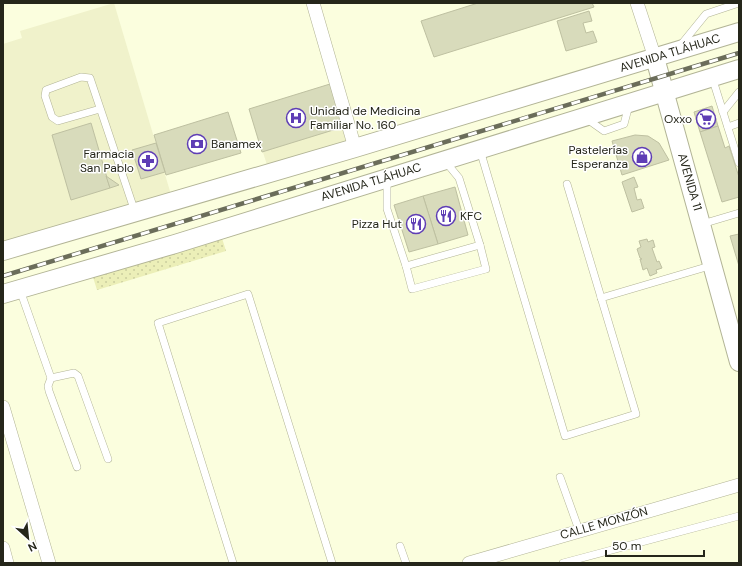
<svg xmlns="http://www.w3.org/2000/svg" width="742" height="566" viewBox="0 0 742 566" font-family="'DM Sans',sans-serif">
  <defs>
    <pattern id="grass-dots" width="8" height="8" patternUnits="userSpaceOnUse"><rect width="8" height="8" fill="#ecefb8"/><path d="M2 2h.1M6 6h.1" fill="none" stroke="#cacd9e" stroke-width="1.8" stroke-linecap="round"/></pattern>
  </defs>
  <rect width="100%" height="100%" fill="#fbfede"/>
  <g fill="#f0f2cb">
    <polygon points="114,3 172,198 3,249 3,44 22,38 20,31"/>
    <polygon points="330,84 347,144 268,168 249,109"/>
  </g>
  <polygon fill="url(#grass-dots)" points="221,235 226,251 97,290 92,274"/>
  <g fill="#d8dbbb" stroke="#bec0a1">
    <polygon points="478,3 592,3 594,7 434,57 421,21"/>
    <polygon points="589,11 592,21 583,23 586,33 593,31 597,42 566,51 557,21"/>
    <polygon points="330,84 343,127 262,152 249,109"/>
    <polygon points="712,106 718,126 700,132 694,112"/>
    <polygon points="228,112 241,153 166,175 154,135"/>
    <polygon points="91,123 110,188 71,200 52,135"/>
    <polygon points="718,126 725,148 729,146 739,177 739,197 722,202 700,132"/>
    <polygon points="635,135 648,136 659,143 669,160 622,175 612,141"/>
    <polygon points="156,143 165,172 141,179 132,150"/>
    <polygon points="106,176 119,185 110,188"/>
    <polygon points="634,177 638,187 634,188 637,200 641,199 644,208 632,212 622,182"/>
    <polygon points="455,187 468,235 438,244 423,196"/>
    <polygon points="423,196 438,244 409,252 394,205"/>
    <polygon points="739,234 739,266 730,236"/>
    <polygon points="647,239 648,242 653,240 655,247 652,248 657,262 659,261 662,268 656,270 657,273 650,276 647,268 643,270 640,259 642,259 640,258 637,249 641,247 639,241"/>
  </g>
  <g fill="none" stroke-linecap="round" stroke-linejoin="round">
    <g stroke="#b2b496" stroke-width="8">
      <g id="lane">
        <polyline points="680,46 706,14 739,3"/>
        <polyline points="712,77 739,163"/>
        <polyline points="100,109 58,121 52,117 45,96 46,90 81,77 90,78 135,212"/>
        <polyline points="723,112 739,92"/>
        <polyline points="587,119 604,131 624,124 629,105"/>
        <polyline points="728,127 739,123"/>
        <polyline points="480,150 565,436 636,414 567,184"/>
        <polyline points="387,178 387,209 406,266 480,245 459,178 445,161"/>
        <polyline points="702,224 739,213"/>
        <polyline points="406,266 412,289 486,269 480,245"/>
        <polyline points="20,290 51,378 48,386 49,391 77,467"/>
        <polyline points="601,298 713,265"/>
        <polyline points="51,378 74,373 78,376 108,459"/>
        <polyline points="560,477 579,530"/>
        <polyline points="400,546 406,563"/>
        <polyline points="233,563 158,323 248,294 332,563"/>
        <polyline points="563,563 739,516"/>
      </g>
    </g>
    <g stroke="#b2b496" stroke-width="14">
      <g id="street">
        <polyline points="313,3 355,148"/>
        <polyline points="637,3 655,58"/>
        <polyline points="3,407 49,563"/>
        <polyline points="3,548 7,563"/>
        <polyline points="469,563 739,485"/>
      </g>
    </g>
    <g stroke="#b2b496" stroke-width="20">
      <g id="secondary">
        <polyline points="655,58 739,362"/>
        <polyline points="3,251 355,148 739,32"/>
        <polyline points="3,294 175,244 739,69"/>
      </g>
    </g>
    <use href="#lane" stroke="#fff" stroke-width="7"/>
    <use href="#street" stroke="#fff" stroke-width="13"/>
    <use href="#secondary" stroke="#fff" stroke-width="18"/>
    <g stroke="#6b6d5a" stroke-width="4.5">
      <polyline id="rail" points="3,276 739,53"/>
    </g>
    <use href="#rail" stroke="#fff" stroke-width="3" stroke-dasharray="9" stroke-linecap="butt"/>
  </g>
  <defs>
    <g id="hospital-ring" transform="scale(1)"><circle r="9.5" fill="#fff" stroke="#5e3db5" stroke-width="1.5"/><path d="M-5-5h3v3.5h4V-5h3V5h-3V1.5h-4V5h-3Z" fill="#5e3db5"/></g>
    <g id="supermarket-ring" transform="scale(1)"><circle r="9.5" fill="#fff" stroke="#5e3db5" stroke-width="1.5"/><path d="M-6-5.5h2.5l.6 2H6L4.5 2H-2.5L-4.4-4H-6ZM-1.5 3.2a1.3 1.3 0 1 0 .1 0ZM3 3.2a1.3 1.3 0 1 0 .1 0Z" fill="#5e3db5"/></g>
    <g id="bank-ring" transform="scale(1)"><circle r="9.5" fill="#fff" stroke="#5e3db5" stroke-width="1.5"/><path d="M-6-4H6V4H-6ZM0-2.3a2.3 2.3 0 1 0 0 4.6a2.3 2.3 0 1 0 0-4.6Z" fill="#5e3db5"/></g>
    <g id="shop-ring" transform="scale(1)"><circle r="9.5" fill="#fff" stroke="#5e3db5" stroke-width="1.5"/><path d="M-5-2.5h2.3a2.7 3.5 0 0 1 5.4 0H5L5.5 6h-11ZM-1.5-2.5h3a1.5 2.3 0 0 0-3 0Z" fill="#5e3db5"/></g>
    <g id="pharmacy-ring" transform="scale(1)"><circle r="9.5" fill="#fff" stroke="#5e3db5" stroke-width="1.5"/><path d="M-2-6h4v4h4v4h-4v4h-4v-4h-4v-4h4Z" fill="#5e3db5"/></g>
    <g id="restaurant-ring" transform="scale(1)"><circle r="9.5" fill="#fff" stroke="#5e3db5" stroke-width="1.5"/><path d="M-5-6h1v4h1v-4h1v4h1v-4h1v5L-1.5 .5V6h-2V.5L-5-1ZM5-6V6H3V1.5H1.5Q1.5-4 5-6Z" fill="#5e3db5"/></g>
  </defs>
  <g fill-rule="evenodd">
    <use href="#hospital-ring" x="296" y="118"/>
    <use href="#supermarket-ring" x="706" y="119"/>
    <use href="#bank-ring" x="197" y="144"/>
    <use href="#shop-ring" x="642" y="157"/>
    <use href="#pharmacy-ring" x="148" y="161"/>
    <use href="#restaurant-ring" x="446" y="216"/>
    <use href="#restaurant-ring" x="416" y="224"/>
  </g>
  <g text-anchor="middle" stroke-width="3" stroke-linejoin="round" paint-order="stroke">
    <g font-size="12" fill="#25261a" stroke="#fff">
      <text transform="translate(670 53) rotate(-17)" y="4">AVENIDA TLÁHUAC</text>
      <text transform="translate(371 182) rotate(-17)" y="4">AVENIDA TLÁHUAC</text>
      <text transform="translate(690 182) rotate(74)" y="4">AVENIDA 11</text>
      <text transform="translate(604 523) rotate(-16)" y="4">CALLE MONZÓN</text>
    </g>
    <g font-size="12" fill="#25261a" stroke="#fff" text-anchor="end">
      <text x="310" y="115" text-anchor="start">Unidad de Medicina<tspan x="310" dy="14">Familiar No. 160</tspan></text>
      <text x="692" y="123">Oxxo</text>
      <text x="211" y="148" text-anchor="start">Banamex</text>
      <text x="628" y="154">Pastelerías<tspan x="628" dy="14">Esperanza</tspan></text>
      <text x="134" y="158">Farmacia<tspan x="134" dy="14">San Pablo</tspan></text>
      <text x="460" y="220" text-anchor="start">KFC</text>
      <text x="402" y="228">Pizza Hut</text>
    </g>
  </g>
  <rect width="742" height="566" fill="none" stroke="#25261a" stroke-width="8"/>
  <g transform="translate(28 538) rotate(153)" stroke="#ffffff" stroke-width="3" paint-order="stroke">
  <path d="M0-3L7 15L0 10L-7 15Z" fill="#25261a"/>
  <text y="-6" font-size="11" font-weight="bold" text-anchor="middle" fill="#25261a">N</text>
  </g>
  <path d="M606 550v6h98v-6" fill="none" stroke="#25261a" stroke-width="2"/>
  <text x="612" y="550" font-size="12" fill="#25261a" stroke="#ffffff" stroke-width="3" paint-order="stroke">50 m</text>
</svg>
